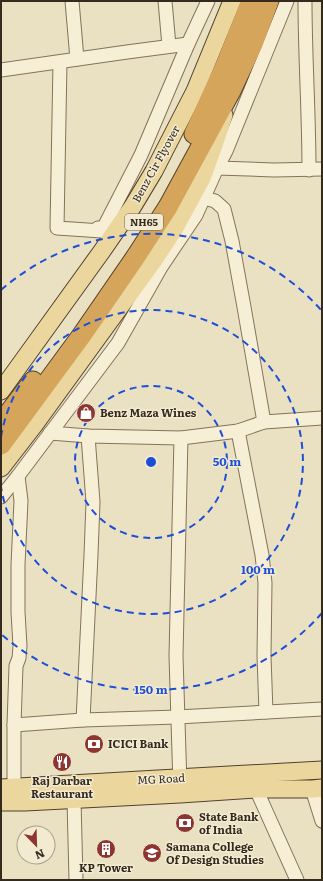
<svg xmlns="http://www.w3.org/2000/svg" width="323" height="881" viewBox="0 0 323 881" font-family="Literata,serif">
  <rect width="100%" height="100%" fill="#eae1c3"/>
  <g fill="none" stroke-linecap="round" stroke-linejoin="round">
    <g stroke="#83735b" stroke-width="15">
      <g id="minor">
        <polyline points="72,1 77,59"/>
        <polyline points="165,1 169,46"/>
        <path d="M305,1c0,56 4,112 4,169"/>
        <polyline points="60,62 57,228 102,231 98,228"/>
        <polyline points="1,70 127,52 188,44"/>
        <polyline points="217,168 226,151 287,1"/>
        <polyline points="204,198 215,201 224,209 232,241 244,307 264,422"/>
        <polyline points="102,231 141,155 188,44 208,1"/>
        <polyline points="238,431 262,555 265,583 264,656 266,712"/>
        <polyline points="50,433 88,436 181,438 238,431 264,422 322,418"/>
        <polyline points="1,497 18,476 118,343 161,267 196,215 217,168 274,170 322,169"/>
        <polyline points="83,720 91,555 93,502 88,436"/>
        <polyline points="14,725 83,720 177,717 322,709"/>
        <polyline points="180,786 176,656 181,438"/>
        <polyline points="14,787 14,725 16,666 19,658 20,646 18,612 18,565 21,501 18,476"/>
        <polyline points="256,789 297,880"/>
        <polyline points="312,789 322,821"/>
        <polyline points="74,800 76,880"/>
      </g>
    </g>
    <g stroke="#51412f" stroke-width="19">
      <g id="major">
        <polyline points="1,391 102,251 133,206 154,171 195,91 232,1"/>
        <polyline points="1,468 35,424 154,260 175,228 202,178 214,145 224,115"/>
        <polyline points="1,788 158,779 322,770"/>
        <polyline points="1,802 25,802 180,794 256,789 312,789 322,788"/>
      </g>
    </g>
    <g stroke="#51412f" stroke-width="21">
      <g id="highway">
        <polyline points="194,134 225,66 251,1"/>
        <polyline points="1,423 33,381"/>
        <polyline points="1,445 82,335 137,255 168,207 231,91 253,44 269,1"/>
      </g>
    </g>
    <use href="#minor" stroke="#f6eed5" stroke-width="13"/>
    <use href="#major" stroke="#ebd79d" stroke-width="17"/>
    <use href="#highway" stroke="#d4a55a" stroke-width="19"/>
  </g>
  <g fill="none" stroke="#1d4ed8" stroke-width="2" stroke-dasharray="7 5">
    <circle cx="151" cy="462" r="76"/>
    <path d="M1 437A152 152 0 1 1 1 487"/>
    <path d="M322 613A228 228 0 0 1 1 634M1 290A228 228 0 0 1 322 311"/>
  </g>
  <defs>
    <g id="shop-disc" transform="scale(1)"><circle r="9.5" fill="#8d3530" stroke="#f2ebd2"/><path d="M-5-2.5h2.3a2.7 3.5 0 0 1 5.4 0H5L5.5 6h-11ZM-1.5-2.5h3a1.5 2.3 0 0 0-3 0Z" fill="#fff"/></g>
    <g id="bank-disc" transform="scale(1)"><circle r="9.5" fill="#8d3530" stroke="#f2ebd2"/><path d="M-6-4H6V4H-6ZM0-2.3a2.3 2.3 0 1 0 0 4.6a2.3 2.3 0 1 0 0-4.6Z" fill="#fff"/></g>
    <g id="restaurant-disc" transform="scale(1)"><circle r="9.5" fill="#8d3530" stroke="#f2ebd2"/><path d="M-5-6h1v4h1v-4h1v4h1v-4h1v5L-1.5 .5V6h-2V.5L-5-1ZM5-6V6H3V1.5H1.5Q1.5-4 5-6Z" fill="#fff"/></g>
    <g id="building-disc" transform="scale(1)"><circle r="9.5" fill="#8d3530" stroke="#f2ebd2"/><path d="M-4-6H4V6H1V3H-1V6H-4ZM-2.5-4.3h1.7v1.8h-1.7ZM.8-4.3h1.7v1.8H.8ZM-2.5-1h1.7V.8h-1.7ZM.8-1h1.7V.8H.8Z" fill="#fff"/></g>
    <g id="university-disc" transform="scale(1)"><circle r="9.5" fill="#8d3530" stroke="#f2ebd2"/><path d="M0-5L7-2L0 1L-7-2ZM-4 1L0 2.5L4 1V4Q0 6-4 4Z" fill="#fff"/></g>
  </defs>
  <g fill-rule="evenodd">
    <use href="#shop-disc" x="86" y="413"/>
    <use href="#bank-disc" x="94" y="744"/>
    <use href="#restaurant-disc" x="62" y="762"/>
    <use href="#bank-disc" x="185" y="823"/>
    <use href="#building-disc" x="106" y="849"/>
    <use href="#university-disc" x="152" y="853"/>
  </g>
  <g text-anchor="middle" stroke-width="3" stroke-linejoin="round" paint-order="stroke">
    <rect fill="#f2ebd2" stroke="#6d6454" stroke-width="1" x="125" y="214" width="38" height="16" rx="3"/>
    <g font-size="10" font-weight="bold" fill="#342a1e">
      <text x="144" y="226">NH65</text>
    </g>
    <g font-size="11" fill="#342a1e" stroke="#f2ebd2">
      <text transform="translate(156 164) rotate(-61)" y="4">Benz Cir Flyover</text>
      <text transform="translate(161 779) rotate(-3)" y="4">MG Road</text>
    </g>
    <g font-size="11" font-weight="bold" fill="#342a1e" stroke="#f2ebd2" text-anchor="start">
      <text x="100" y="417">Benz Maza Wines</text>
      <text x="108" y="748">ICICI Bank</text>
      <text x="62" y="785" text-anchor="middle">Raj Darbar<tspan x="62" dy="13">Restaurant</tspan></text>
      <text x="199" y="821">State Bank<tspan x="199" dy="13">of India</tspan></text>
      <text x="166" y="851">Samana College<tspan x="166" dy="13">Of Design Studies</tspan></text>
      <text x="106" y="872" text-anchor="middle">KP Tower</text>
    </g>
  </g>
  <circle cx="151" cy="462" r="6" fill="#1d4ed8" stroke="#f2ebd2" stroke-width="2"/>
  <g font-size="12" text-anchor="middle" font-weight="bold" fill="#1d4ed8" stroke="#f2ebd2" stroke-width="3" stroke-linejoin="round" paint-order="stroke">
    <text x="227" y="466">50 m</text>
    <text x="258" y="574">100 m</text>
    <text x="151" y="694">150 m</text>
  </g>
  <rect width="323" height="881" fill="none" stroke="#342a1e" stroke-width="4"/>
  <g transform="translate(36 845) rotate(157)"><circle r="19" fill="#f2ebd2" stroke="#a69e8a"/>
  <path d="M0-3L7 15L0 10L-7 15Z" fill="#8d3530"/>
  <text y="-6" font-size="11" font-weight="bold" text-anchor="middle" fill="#342a1e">N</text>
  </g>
</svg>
